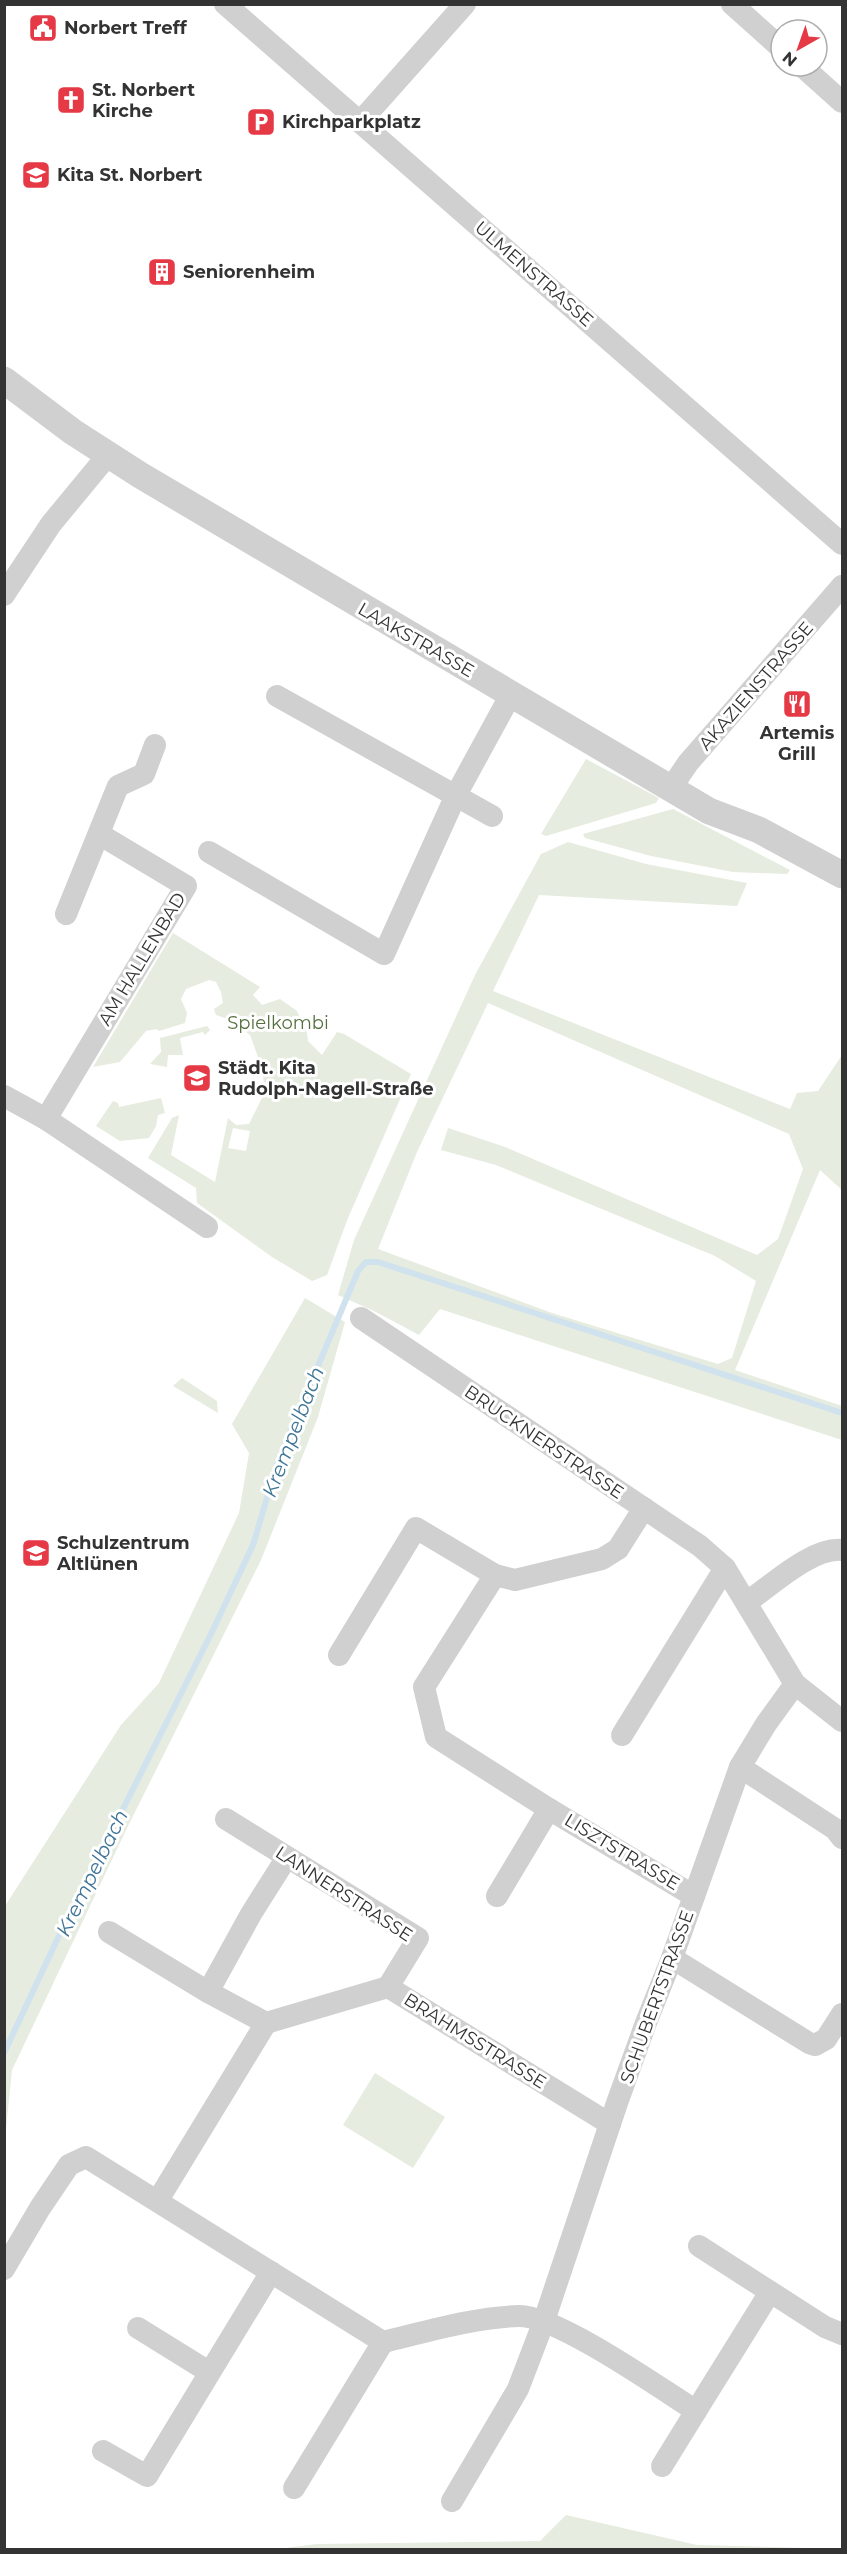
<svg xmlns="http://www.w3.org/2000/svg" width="847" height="2554" viewBox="0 0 847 2554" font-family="Montserrat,sans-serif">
  <rect width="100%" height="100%" fill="#fff"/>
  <g fill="#e6ecdf" fill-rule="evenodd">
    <polygon points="586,759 659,798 656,803 546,836 541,834"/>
    <polygon points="673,809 790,870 787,874 733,872 651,856 585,838 583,834"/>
    <path d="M568,842l78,22 101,19 -10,23 -198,-11 -46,96 297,118 7,-16 21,-2 24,-36v135l-22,-20 -85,200 107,36v34l-402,-131 -21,26 -43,-23 -38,-17 16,-55 121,-265 66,-121zM488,1003l301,131 14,35 -25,70 -21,16 -252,-108 -57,-19 -7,22 55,15 219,91 41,25 -24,77 -14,6 -166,-51 -174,-64 39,-97z"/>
    <path d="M173,933l87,54 -7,8 9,10 18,-6 17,12 10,22 1,8 14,14 15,-23 7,2 67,40 -63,144 -21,57 -15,6 -40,-24 -75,-54 -1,-15 -48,-30 24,-40 7,-3 -8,40 44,27 13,-64 8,7 13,-1 16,-32 -3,-24 -12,-33 -20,-15 -14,-5 -2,-6 9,-6 -2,-11 -5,-10 -7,-2 -23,9 -5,10 6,14 -2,10 -26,8 -3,-2 -10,2 -26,31 -27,5zM233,1128l17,3 -4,20 -18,-3z"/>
    <polygon points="207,1026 210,1030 205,1035 203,1032 180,1038 183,1055 168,1055 167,1067 150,1064 161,1052 160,1038"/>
    <polygon points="161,1098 165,1113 158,1115 156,1126 149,1138 120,1141 96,1126 113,1101 118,1103 119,1107"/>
    <polygon points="305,1298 345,1322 318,1417 261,1560 128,1826 12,2070 5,2139 5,1906 121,1725 159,1683 239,1513 249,1453 232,1424"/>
    <polygon points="182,1378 217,1401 218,1413 173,1386"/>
    <polygon points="375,2073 445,2117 413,2168 343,2125"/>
    <polygon points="566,2515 697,2545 842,2549 278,2549 317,2544 540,2541"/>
  </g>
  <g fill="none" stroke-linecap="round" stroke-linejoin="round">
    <polyline stroke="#cfe2ee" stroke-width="6" points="4,2053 57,1940 211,1634 253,1545 278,1461 358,1271 366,1262 378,1262 842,1413"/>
    <g stroke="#d0d0d0" stroke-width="22">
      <polyline points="225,4 842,544"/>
      <polyline points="732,4 781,48"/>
      <polyline points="802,66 842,102"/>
      <polyline points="360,122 465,4"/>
      <polyline points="4,595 51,524 108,455"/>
      <polyline points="277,696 492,816"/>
      <polyline points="671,788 688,763 842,586"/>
      <polyline points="209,852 384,954 456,795 510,696"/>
      <polyline points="66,914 118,786 144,774 155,745"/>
      <polyline points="4,1096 46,1119 207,1227"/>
      <polyline points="46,1119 186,886 99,834"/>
      <polyline points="361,1318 700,1546 725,1568 795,1684 842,1721"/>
      <polyline points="644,1508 618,1549 602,1559 515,1580 495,1575 424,1687 436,1737 549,1809 694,1896"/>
      <path d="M747,1602c25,-17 65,-55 95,-52"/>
      <polyline points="339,1655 416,1528 495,1575"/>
      <polyline points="622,1735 725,1568"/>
      <polyline points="740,1767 835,1829 842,1838"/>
      <polyline points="226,1819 418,1938 388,1987"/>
      <polyline points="497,1896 549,1809"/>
      <polyline points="109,1932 208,1992 266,2023 388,1987 610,2124"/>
      <polyline points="672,1958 809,2043 815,2045 826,2039 842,2014"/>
      <polyline points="208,1992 251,1914 287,1857"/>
      <polyline points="158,2200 266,2023"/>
      <polyline points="699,2246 825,2327 842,2334"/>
      <path d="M4,2269l36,-61 29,-43 17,-8 297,185c42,-10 93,-25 136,-26 37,-1 141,72 177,95l74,-119"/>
      <polyline points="138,2328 209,2372"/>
      <polyline points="103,2451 147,2476 271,2272"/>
      <polyline points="662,2466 696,2411"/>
      <polyline points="294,2488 383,2342"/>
      <polyline points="452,2501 518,2389 544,2321 617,2103 647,2020 672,1958 740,1767 766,1724 795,1684"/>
    </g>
    <polyline stroke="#d0d0d0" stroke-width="27" points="4,380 73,432 140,475 709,811 759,830 842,875"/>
  </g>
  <defs>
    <g id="civic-square" transform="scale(1.5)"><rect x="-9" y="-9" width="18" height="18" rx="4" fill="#e63946" stroke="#fff"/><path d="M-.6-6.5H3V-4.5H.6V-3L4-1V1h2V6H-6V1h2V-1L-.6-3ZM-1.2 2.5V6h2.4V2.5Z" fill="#fff"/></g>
    <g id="church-square" transform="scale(1.5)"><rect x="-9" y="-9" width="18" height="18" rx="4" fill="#e63946" stroke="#fff"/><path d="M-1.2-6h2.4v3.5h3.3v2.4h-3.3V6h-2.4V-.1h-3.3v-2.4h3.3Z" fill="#fff"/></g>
    <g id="parking-square" transform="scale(1.5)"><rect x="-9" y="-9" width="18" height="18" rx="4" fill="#e63946" stroke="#fff"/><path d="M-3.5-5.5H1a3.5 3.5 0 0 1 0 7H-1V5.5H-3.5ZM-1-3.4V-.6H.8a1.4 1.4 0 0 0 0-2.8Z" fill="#fff"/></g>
    <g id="school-square" transform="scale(1.5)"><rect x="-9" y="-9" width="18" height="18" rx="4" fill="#e63946" stroke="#fff"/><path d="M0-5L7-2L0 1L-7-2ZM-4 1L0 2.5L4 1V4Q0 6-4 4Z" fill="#fff"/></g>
    <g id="building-square" transform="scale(1.5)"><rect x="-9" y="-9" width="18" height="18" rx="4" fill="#e63946" stroke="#fff"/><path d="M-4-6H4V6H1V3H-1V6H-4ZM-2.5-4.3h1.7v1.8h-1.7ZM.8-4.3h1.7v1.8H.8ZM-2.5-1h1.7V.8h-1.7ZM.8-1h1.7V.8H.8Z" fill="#fff"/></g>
    <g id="restaurant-square" transform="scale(1.5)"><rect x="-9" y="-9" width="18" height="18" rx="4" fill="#e63946" stroke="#fff"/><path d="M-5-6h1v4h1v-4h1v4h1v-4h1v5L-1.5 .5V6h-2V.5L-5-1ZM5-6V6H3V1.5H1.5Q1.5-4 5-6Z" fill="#fff"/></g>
  </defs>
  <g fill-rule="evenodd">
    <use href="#civic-square" x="43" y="28"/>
    <use href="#church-square" x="71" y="100"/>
    <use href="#parking-square" x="261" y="122"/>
    <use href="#school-square" x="36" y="175"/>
    <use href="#building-square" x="162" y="272"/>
    <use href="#restaurant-square" x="797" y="704"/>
    <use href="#school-square" x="197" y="1078"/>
    <use href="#school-square" x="36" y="1553"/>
  </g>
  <g text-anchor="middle" stroke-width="6" stroke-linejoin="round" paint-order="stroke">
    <g font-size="18" font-weight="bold" fill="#333" stroke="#fff" text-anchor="start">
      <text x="64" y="34">Norbert Treff</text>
      <text x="92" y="96">St. Norbert<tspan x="92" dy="21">Kirche</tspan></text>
      <text x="282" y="128">Kirchparkplatz</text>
      <text x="57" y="181">Kita St. Norbert</text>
      <text x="183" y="278">Seniorenheim</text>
      <text x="797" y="739" text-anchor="middle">Artemis<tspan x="797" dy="21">Grill</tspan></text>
      <text x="218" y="1074">Städt. Kita<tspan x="218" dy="21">Rudolph-Nagell-Straße</tspan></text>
      <text x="57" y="1549">Schulzentrum<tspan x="57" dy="21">Altlünen</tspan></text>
    </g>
    <g font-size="18" fill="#333" stroke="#fff">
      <text transform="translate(534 274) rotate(41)" y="6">ULMENSTRASSE</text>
      <text transform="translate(416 640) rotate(30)" y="6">LAAKSTRASSE</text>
      <text transform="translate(756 686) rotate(-49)" y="6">AKAZIENSTRASSE</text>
      <text transform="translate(142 959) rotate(-59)" y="6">AM HALLENBAD</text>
      <text transform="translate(544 1442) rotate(34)" y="6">BRUCKNERSTRASSE</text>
      <text transform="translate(622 1852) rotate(31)" y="6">LISZTSTRASSE</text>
      <text transform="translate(344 1894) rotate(33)" y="6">LANNERSTRASSE</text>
      <text transform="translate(657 1997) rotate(-70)" y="6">SCHUBERTSTRASSE</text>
      <text transform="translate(475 2041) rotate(32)" y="6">BRAHMSSTRASSE</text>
    </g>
    <g font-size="18" fill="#56703f" stroke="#fff">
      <text x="278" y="1029">Spielkombi</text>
    </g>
    <g font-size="20" font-style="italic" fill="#3f7597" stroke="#fff">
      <text transform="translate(293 1432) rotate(-69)" y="7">Krempelbach</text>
      <text transform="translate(92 1873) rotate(-64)" y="7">Krempelbach</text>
    </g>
  </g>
  <rect width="847" height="2554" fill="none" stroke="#333333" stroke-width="12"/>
  <g transform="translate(799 48) rotate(220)"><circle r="28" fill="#ffffff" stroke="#adadad" stroke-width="1.5"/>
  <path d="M0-4.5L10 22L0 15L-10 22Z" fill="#e63946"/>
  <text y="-9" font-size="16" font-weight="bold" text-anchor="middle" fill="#333333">N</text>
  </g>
</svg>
